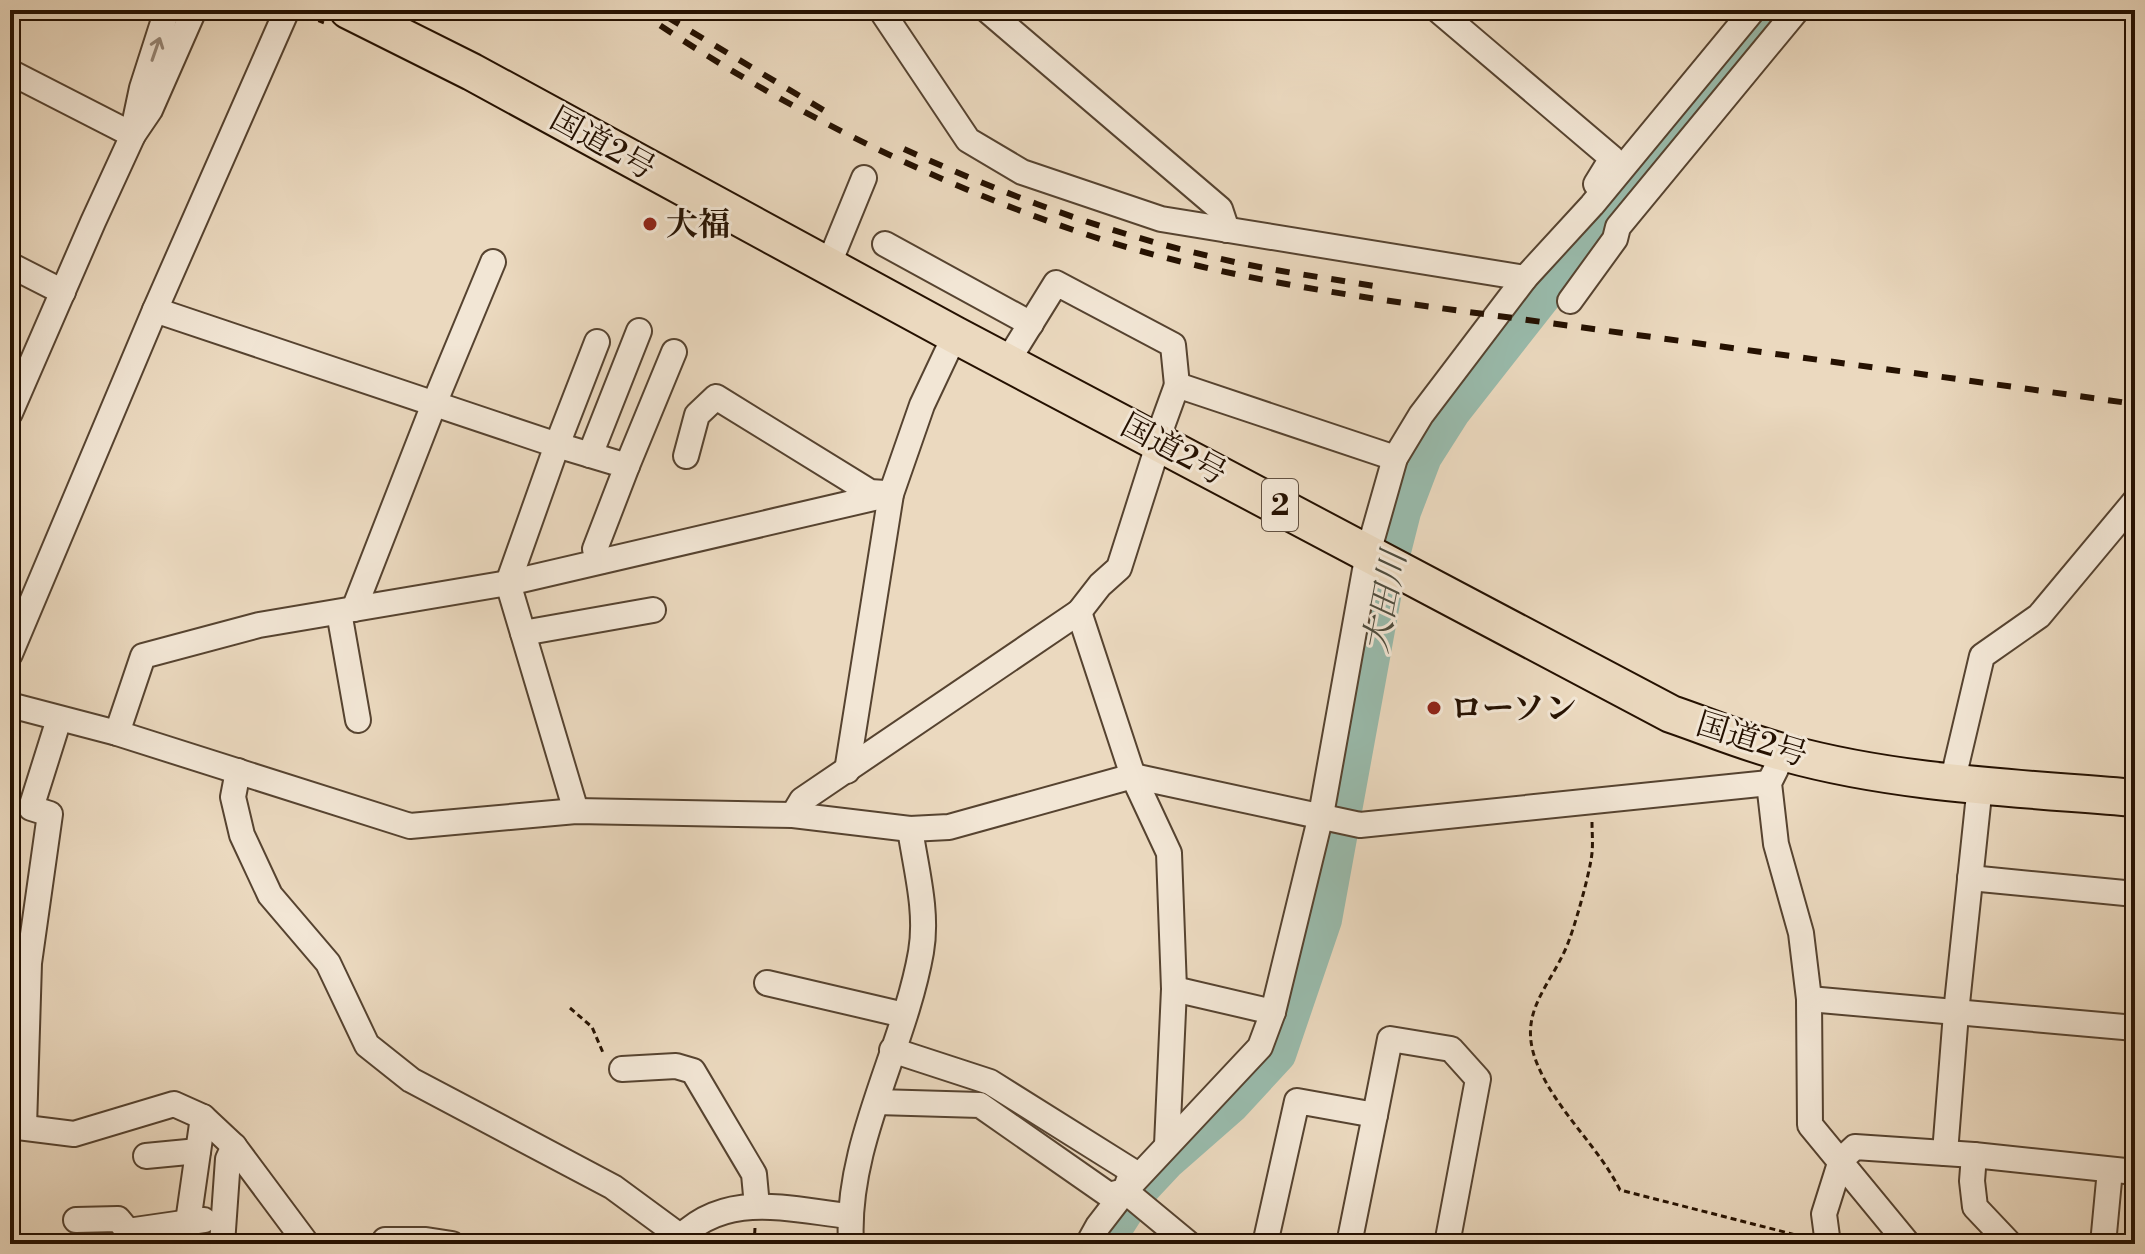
<svg xmlns="http://www.w3.org/2000/svg" width="2145" height="1254" viewBox="0 0 2145 1254" font-family="'Libre Bodoni','Noto Serif JP',serif">
  <rect width="100%" height="100%" fill="#ebd9bf"/>
  <filter id="stains"><feTurbulence type="fractalNoise" baseFrequency=".0025" numOctaves="4"/><feColorMatrix values="0 0 0 0 .2 0 0 0 0 .09 0 0 0 0 .02 0 0 0 .5 -.17"/></filter>
  <radialGradient id="worn" r=".72"><stop offset=".6" stop-color="#630" stop-opacity="0"/><stop offset="1" stop-color="#630" stop-opacity=".3"/></radialGradient>
  <g fill="none" stroke-linecap="round" stroke-linejoin="round">
    <polyline stroke="#99bbac" stroke-width="34" points="1106,1244 1137,1195 1167,1163 1232,1106 1279,1055 1325,920 1388,575 1404,512 1425,457 1453,413 1559,278 1781,10"/>
    <g stroke="#564330" stroke-width="28">
      <g id="minor">
        <polyline points="881,10 968,140 1022,172 1161,219 1525,278"/>
        <polyline points="987,10 1220,209 1227,230"/>
        <polyline points="1438,10 1612,158 1596,184"/>
        <polyline points="10,72 133,135"/>
        <polyline points="135,121 142,88 167,10"/>
        <polyline points="885,244 1031,324"/>
        <polyline points="10,265 63,292"/>
        <polyline points="828,266 864,178"/>
        <polyline points="1570,301 1615,239 1618,227 1797,10"/>
        <polyline points="155,310 557,445 508,583 576,811"/>
        <polyline points="597,342 557,445 627,466 595,549 601,561"/>
        <polyline points="1007,362 1056,283 1173,345 1177,385"/>
        <polyline points="10,413 93,222 133,135 150,110 194,10"/>
        <polyline points="590,455 639,331"/>
        <polyline points="686,456 697,415 716,397 870,492 885,493"/>
        <polyline points="627,466 674,352"/>
        <polyline points="354,609 434,404 493,262"/>
        <polyline points="339,612 358,720"/>
        <polyline points="1079,612 1133,776 1169,853 1174,989 1167,1145"/>
        <polyline points="523,633 653,610"/>
        <polyline points="10,654 155,310 287,10"/>
        <polyline points="10,705 117,733 410,826 576,811 793,815 910,829 949,827 1133,776 1360,825 1769,783"/>
        <polyline points="117,733 143,656 259,625 508,583 891,494"/>
        <polyline points="1776,769 1769,783 1776,844 1801,933 1809,999 1810,1125 1908,1244"/>
        <polyline points="238,771 233,797 242,835 270,895 328,963 367,1045 411,1080 613,1187 681,1237"/>
        <polyline points="847,771 891,494 922,405 955,335"/>
        <polyline points="1952,783 1982,656 2039,616 2135,501"/>
        <polyline points="793,815 802,800 1079,612 1100,585 1119,568 1154,458 1157,440 1177,385 1395,458"/>
        <polyline points="1970,878 2135,894"/>
        <polyline points="767,983 904,1015"/>
        <polyline points="1174,989 1273,1012"/>
        <polyline points="1809,999 2135,1028"/>
        <polyline points="892,1050 990,1082 1132,1171 1125,1191"/>
        <polyline points="622,1069 676,1066 693,1071 754,1174 757,1206"/>
        <polyline points="877,1102 980,1105 1109,1195 1125,1191 1189,1244"/>
        <polyline points="10,1126 74,1134 174,1104 203,1117 234,1146 307,1244"/>
        <polyline points="24,1127 29,963 50,814 31,808 59,719"/>
        <polyline points="1945,1153 1956,1013 1980,785"/>
        <polyline points="1974,1155 1972,1181 1975,1207 2010,1244"/>
        <polyline points="146,1156 198,1151"/>
        <polyline points="76,1220 118,1219 128,1231 129,1244"/>
        <polyline points="188,1222 203,1117"/>
        <polyline points="128,1231 204,1220"/>
        <polyline points="385,1240 426,1240 452,1244"/>
        <polyline points="222,1244 228,1159 234,1146"/>
        <path d="M674,1244c48,-55 112,-35 175,-28"/>
        <path d="M851,1244c-6,-100 53,-195 70,-292 7,-40 -5,-83 -11,-123"/>
        <polyline points="1088,1244 1098,1226 1125,1191 1260,1047 1273,1012 1321,815 1368,553 1395,458 1421,415 1525,278 1592,205 1753,10"/>
        <polyline points="1265,1244 1297,1101 1375,1115 1390,1039 1451,1049 1478,1079 1447,1244"/>
        <polyline points="1349,1244 1375,1115"/>
        <polyline points="1828,1244 1824,1214 1841,1160 1855,1147 1974,1155 2135,1172"/>
        <polyline points="2103,1244 2110,1170"/>
      </g>
    </g>
    <g stroke="#251101" stroke-width="40">
      <path id="highway" d="M348,10l124,62 483,263 716,379c38,13 76,29 115,39 112,31 233,35 349,45"/>
    </g>
    <g stroke="#251101" stroke-width="3" stroke-dasharray="6 4" stroke-linecap="butt">
      <polyline points="309,17 324,23"/>
      <path d="M1592,822c0,10 1,21 0,31 -2,20 -18,77 -26,95 -18,41 -48,65 -30,113 19,49 61,83 84,129l184,47"/>
      <polyline points="570,1008 592,1027 604,1055"/>
      <polyline points="754,1244 755,1228"/>
    </g>
    <use href="#minor" stroke="#f2e6d5" stroke-width="24"/>
    <use href="#highway" stroke="#ebd9bf" stroke-width="36"/>
    <g stroke="#251101" stroke-width="6" stroke-dasharray="14 14" stroke-linecap="butt">
      <path d="M637,10c141,96 294,173 457,227 145,47 297,64 448,85 198,27 395,54 593,82"/>
      <polyline points="667,17 825,111"/>
      <path d="M904,149c99,45 203,84 309,108 53,13 108,20 161,29"/>
    </g>
  </g>
  <defs><path id="oneway-shaft" d="M-6 0H5M1.5-3L5.5 0L1.5 3" fill="none" stroke-width="1.6" stroke-linecap="round" stroke-linejoin="round" transform="scale(2)"/></defs>
  <use stroke="#968676" href="#oneway-shaft" transform="translate(156 49) rotate(-71)"/>
  <g fill="#8f2418" stroke="#f2e6d5" stroke-width="3">
    <circle cx="650" cy="224" r="8"/>
    <circle cx="1434" cy="708" r="8"/>
  </g>
  <g text-anchor="middle" stroke-width="6" stroke-linejoin="round" paint-order="stroke">
    <rect fill="#f2e6d5" stroke="#625141" stroke-width="2" x="1262" y="479" width="36" height="52" rx="6"/>
    <g font-size="30" font-weight="bold" fill="#251101">
      <text x="1280" y="515">2</text>
    </g>
    <g font-size="32" fill="#251101" stroke="#f2e6d5">
      <text transform="translate(603 143) rotate(29)" y="11">国道2号</text>
      <text transform="translate(1174 449) rotate(28)" y="11">国道2号</text>
      <text transform="translate(1752 739) rotate(17)" y="11">国道2号</text>
    </g>
    <g font-size="32" font-weight="bold" fill="#251101" stroke="#f2e6d5" text-anchor="start">
      <text x="666" y="235">大福</text>
      <text x="1450" y="719">ローソン</text>
    </g>
    <g font-size="34" font-style="italic" fill="#4e4c3d" stroke="#f2e6d5">
      <text transform="translate(1384 602) rotate(-79)" y="12">大田川</text>
    </g>
  </g>
  <rect width="2145" height="1254" fill="none" stroke="#ebd9bf" stroke-width="40"/>
  <rect x="12" y="12" width="2121" height="1230" fill="none" stroke="#251101" stroke-width="4"/>
  <rect x="20" y="20" width="2105" height="1214" fill="none" stroke="#251101" stroke-width="2"/>
  <rect width="100%" height="100%" filter="url(#stains)"/>
  <rect width="100%" height="100%" fill="url(#worn)"/>
</svg>
